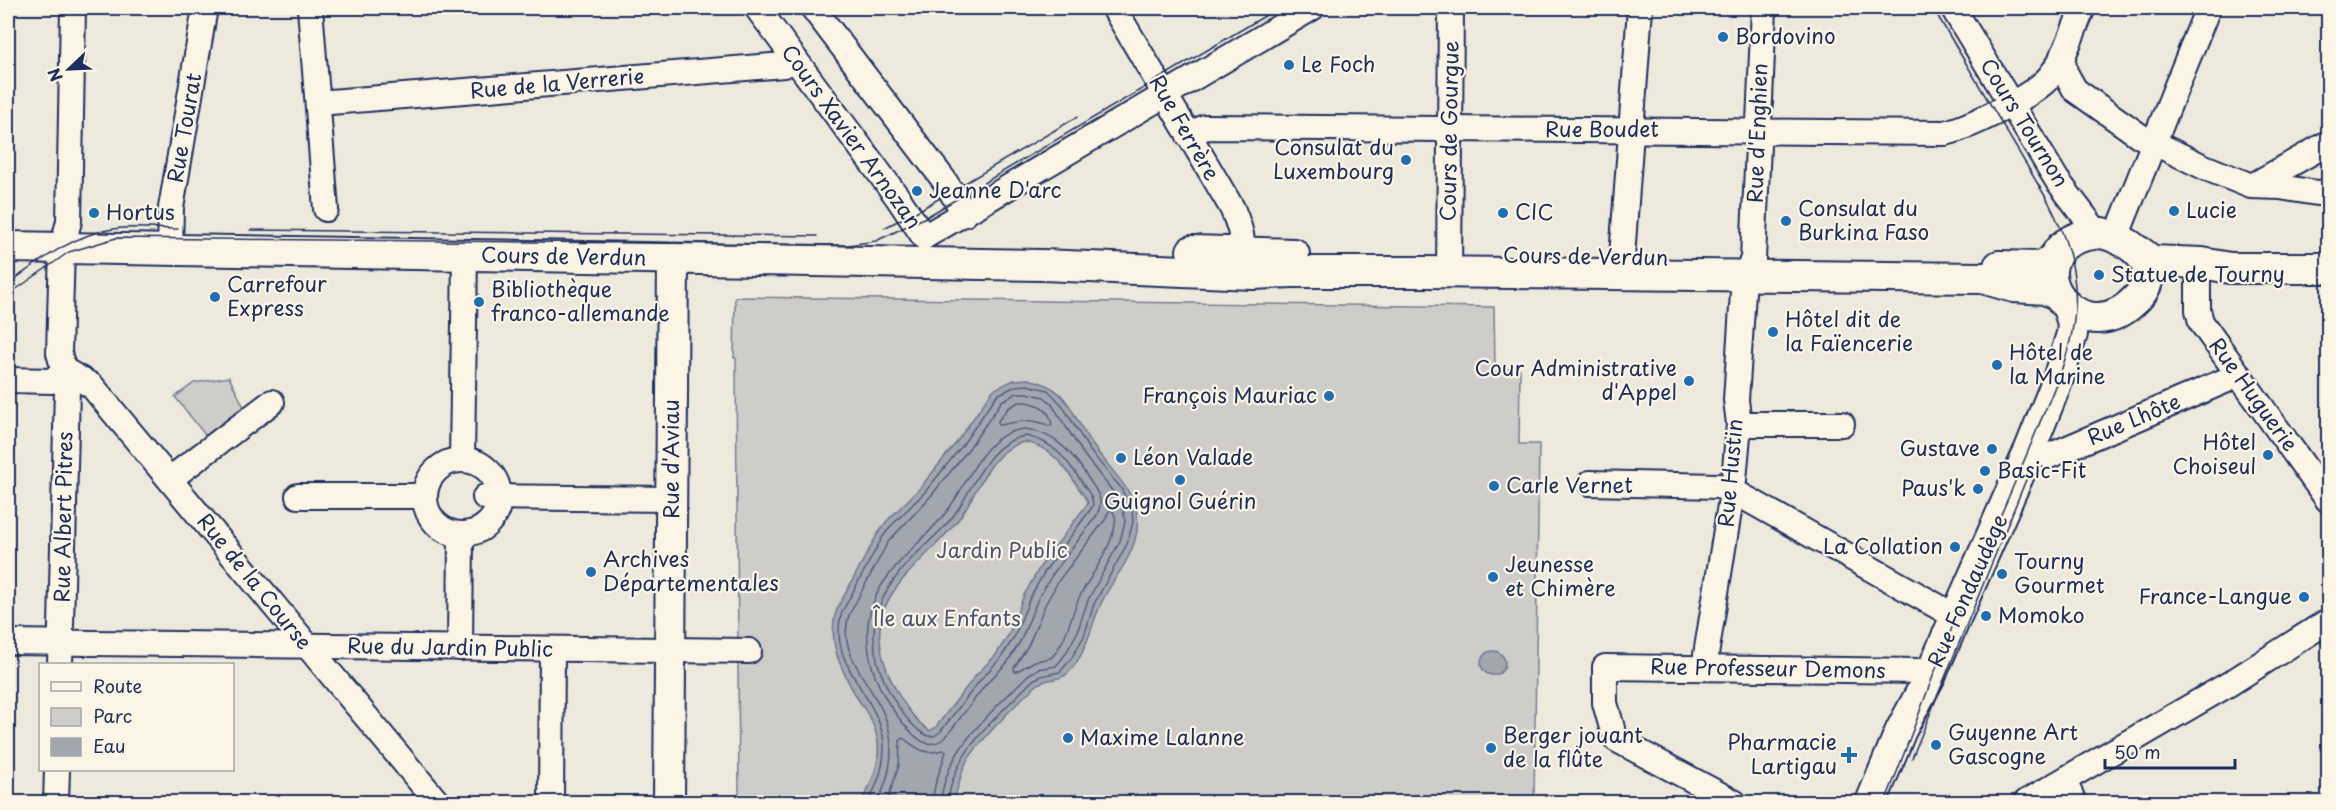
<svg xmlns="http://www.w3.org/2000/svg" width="2336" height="810" viewBox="0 0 2336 810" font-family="'Playpen Sans',sans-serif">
  <rect width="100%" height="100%" fill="#eee9dd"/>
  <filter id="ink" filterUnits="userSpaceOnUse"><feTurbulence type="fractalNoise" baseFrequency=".0167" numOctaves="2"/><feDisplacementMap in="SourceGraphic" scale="12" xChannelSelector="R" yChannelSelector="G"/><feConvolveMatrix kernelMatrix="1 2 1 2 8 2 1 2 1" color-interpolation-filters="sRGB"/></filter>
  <g filter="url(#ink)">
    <g fill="#cfcdca" stroke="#757e94" stroke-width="1.5">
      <polygon points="735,297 1494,307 1495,368 1520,369 1519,444 1539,444 1534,802 739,802 736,358 734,358"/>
      <polygon points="229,377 246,411 209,440 175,397 194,383"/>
    </g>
    <g fill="#a2a7af" stroke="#6c778f" stroke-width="1.5" fill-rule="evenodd">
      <path d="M1028,379c44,9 42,36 66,68 31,41 62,62 31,116 -8,14 -19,28 -25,43 -10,22 -13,47 -31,66 -9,10 -23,5 -32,13 -17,14 -61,60 -71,78 -6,12 -9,27 -12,39h-93c11,-19 21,-43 16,-65 -3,-16 -13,-28 -21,-41 -15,-27 -30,-56 -19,-87l40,-74 9,-13 34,-34 36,-45 37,-53 21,-10zM1024,442c26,4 41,24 54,45 3,5 8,10 10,16l-48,64 -16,28 -15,39 -13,21 -20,20 -41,53 -5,3c-15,-9 -30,-32 -37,-47 -41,-84 21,-108 65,-164 19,-25 32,-71 66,-78z"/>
      <circle cx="1493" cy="663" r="12"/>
    </g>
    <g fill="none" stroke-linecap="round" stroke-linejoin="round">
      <g stroke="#515f7e" stroke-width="1.5">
        <path d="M1019,402c16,-1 31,6 33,23l-3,1c-21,-10 -31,-3 -51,-1v-4l10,-13z"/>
        <path d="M1025,429c32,4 50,27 65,52 8,12 14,19 7,34l-45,60 -15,26 -16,39 -14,23 -21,21 -41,54c-15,11 -25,4 -35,-7 -40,-43 -61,-106 -21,-156 17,-23 41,-41 58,-64 23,-29 35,-79 78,-82z"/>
        <path d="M1025,436c28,4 44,26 58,48 5,8 10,12 10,22l-48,65 -15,27 -16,39 -13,21 -20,21 -41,53 -6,4h-6c-17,-7 -33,-33 -41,-49 -25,-52 -13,-89 25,-129 14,-14 30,-27 42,-43 20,-27 33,-73 71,-79z"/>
        <path d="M1112,510c6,8 3,17 0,26 -6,21 -21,39 -31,58 -11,21 -13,46 -30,64l-16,3 -20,11 -1,-4 15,-24 16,-39 14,-25 46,-60 4,-9z"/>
        <path d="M868,802c11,-19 19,-44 15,-66 -9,-44 -57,-75 -41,-124l40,-74 9,-12 34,-34 36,-45 36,-52 19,-9 11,-1 21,5 14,15 28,46 31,37 11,23 1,11 -6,22 -33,60 -10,32 -13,23 -11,13 -19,4 -8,4c-33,34 -81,72 -85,122"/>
        <path d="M877,802c14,-25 19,-57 8,-85 -13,-34 -49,-63 -36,-102l39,-73 43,-46 36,-45 35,-50 15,-8h10l17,4 7,6 33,52 30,38 10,20 1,9 -5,19 -32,59 -11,33 -12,22 -9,11 -18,3 -10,6c-34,35 -84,75 -87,127"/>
        <path d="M887,802l12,-37 1,-24 3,-3c14,10 21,18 40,12l3,2 -11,33 -3,17"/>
      </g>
      <g stroke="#1b2f5e" stroke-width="28">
        <g id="minor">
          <polyline points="310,8 326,209"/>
          <polyline points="757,8 898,198 924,237"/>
          <polyline points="813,8 944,180 965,214"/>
          <path d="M1114,8l118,200c8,19 20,45 -7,53"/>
          <polyline points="1953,8 2057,180 2092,226 2102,233"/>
          <polyline points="2062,56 2065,72 2075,90 2140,136 2204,167 2251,186 2280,187 2317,193 2328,192"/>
          <polyline points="318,103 784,65 795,59"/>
          <path d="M1189,136l16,-9 740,6c25,-6 91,-38 106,-58 15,-19 22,-45 32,-67"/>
          <polyline points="2254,185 2328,143"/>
          <polyline points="924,237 1312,8"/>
          <polyline points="2116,237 2208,8"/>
          <polyline points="170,250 171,208 205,8"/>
          <polyline points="1622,257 1640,8"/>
          <polyline points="1449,273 1451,8"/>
          <polyline points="2198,283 2198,310 2201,322 2328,500"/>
          <polyline points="64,370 92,386 437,802"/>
          <polyline points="8,380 52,381 64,370"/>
          <polyline points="1739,424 1842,424"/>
          <polyline points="2030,449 2049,456 2227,380 2237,373"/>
          <polyline points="462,459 465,255"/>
          <circle cx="462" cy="497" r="37"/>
          <polyline points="170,479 272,402"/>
          <polyline points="1590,483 1718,486 1733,491 1944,610 1957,614"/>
          <polyline points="298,496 424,496"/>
          <polyline points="485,497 671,499"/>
          <polyline points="8,642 749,651"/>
          <polyline points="460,648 461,535"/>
          <polyline points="60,664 67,389 67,381 59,353 62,248 69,221 73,8"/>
          <polyline points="1706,668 1706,655 1734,480 1739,424 1736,400 1744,277 1753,259 1764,8"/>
          <polyline points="1612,728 1605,703 1605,667 1919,671 1930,676"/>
          <polyline points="1617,740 1734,802"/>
          <polyline points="2064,781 2074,802"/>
          <polyline points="56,802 57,770"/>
          <polyline points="551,802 552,649"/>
          <polyline points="2026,802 2229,684 2328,621"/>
        </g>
      </g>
      <g stroke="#1b2f5e" stroke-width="34">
        <g id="major">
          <path d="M2102,233c29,7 64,33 36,64 -64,70 -139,-57 -36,-64z"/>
          <polyline points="8,247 1043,265 1253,274 1292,272 1425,272 1982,278 2014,287 2045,289 2056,294"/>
          <polyline points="1192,251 1294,254"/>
          <polyline points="2140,252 2152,261 2202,263 2230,268 2328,268"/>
          <polyline points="1999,266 2042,267 2055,257"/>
          <polyline points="669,802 673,259"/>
          <polyline points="1871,802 1901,730 1930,676 1957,614 2030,449 2058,379 2072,334 2073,323 2068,308"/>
        </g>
      </g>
      <use href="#minor" stroke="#fcf5e5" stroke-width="24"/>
      <use href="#major" stroke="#fcf5e5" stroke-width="30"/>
      <g stroke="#1b2f5e" stroke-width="1.5">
        <polyline points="884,228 923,208 1077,117"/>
        <polyline points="250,230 817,236"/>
        <path d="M8,284c32,-23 64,-49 105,-55 21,-3 43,0 65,0"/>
        <polyline points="8,295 69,252 116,238 848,245 876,241 928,216 1278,8"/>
        <polyline points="1912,758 2030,470"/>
        <path d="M1885,802c26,-63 47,-128 74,-191 26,-61 54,-122 79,-184 16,-38 34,-75 37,-117 3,-39 -9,-74 -27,-109l-115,-193"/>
      </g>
    </g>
  </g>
  <g fill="#1f6fb2" stroke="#fcf5e5" stroke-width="2">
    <circle cx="1723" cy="37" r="6"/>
    <circle cx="1289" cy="65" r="6"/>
    <circle cx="1406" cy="160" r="6"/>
    <circle cx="917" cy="191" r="6"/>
    <circle cx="2174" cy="211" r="6"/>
    <circle cx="94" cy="213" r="6"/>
    <circle cx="1503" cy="213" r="6"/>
    <circle cx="1786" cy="221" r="6"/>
    <circle cx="2099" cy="275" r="6"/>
    <circle cx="215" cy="297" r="6"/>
    <circle cx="479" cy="302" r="6"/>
    <circle cx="1773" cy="332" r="6"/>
    <circle cx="1997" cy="365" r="6"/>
    <circle cx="1689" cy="381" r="6"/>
    <circle cx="1329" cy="396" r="6"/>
    <circle cx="1992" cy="449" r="6"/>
    <circle cx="2268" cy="455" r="6"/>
    <circle cx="1121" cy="458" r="6"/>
    <circle cx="1985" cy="471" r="6"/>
    <circle cx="1180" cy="480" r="6"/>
    <circle cx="1494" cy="486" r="6"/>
    <circle cx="1978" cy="489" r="6"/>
    <circle cx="1955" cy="547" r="6"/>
    <circle cx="591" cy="572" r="6"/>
    <circle cx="2002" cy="574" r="6"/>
    <circle cx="1493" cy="577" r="6"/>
    <circle cx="2304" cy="597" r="6"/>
    <circle cx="1986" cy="616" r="6"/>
    <circle cx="1068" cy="738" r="6"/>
    <circle cx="1936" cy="745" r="6"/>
    <circle cx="1491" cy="748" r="6"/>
    <path d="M1846 746h6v6h6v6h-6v6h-6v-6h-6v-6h6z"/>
  </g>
  <g text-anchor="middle" stroke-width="4.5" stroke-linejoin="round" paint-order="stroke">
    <g font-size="21" fill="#1b2f5e" stroke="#fcf5e5" text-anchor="start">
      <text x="1735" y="44">Bordovino</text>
      <text x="1301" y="72">Le Foch</text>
      <text x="1394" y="155" text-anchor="end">Consulat du<tspan x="1394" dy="24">Luxembourg</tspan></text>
      <text x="929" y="198">Jeanne D'arc</text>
      <text x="1798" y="216">Consulat du<tspan x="1798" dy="24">Burkina Faso</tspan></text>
      <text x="2186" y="218">Lucie</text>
      <text x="106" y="220">Hortus</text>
      <text x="1515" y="220">CIC</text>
      <text x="2111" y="282">Statue de Tourny</text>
      <text x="227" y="292">Carrefour<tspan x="227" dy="24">Express</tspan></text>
      <text x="491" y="297">Bibliothèque<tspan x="491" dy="24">franco-allemande</tspan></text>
      <text x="1785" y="327">Hôtel dit de<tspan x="1785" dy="24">la Faïencerie</tspan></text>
      <text x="2009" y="360">Hôtel de<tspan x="2009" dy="24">la Marine</tspan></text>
      <text x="1677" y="376" text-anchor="end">Cour Administrative<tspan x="1677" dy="24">d'Appel</tspan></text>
      <text x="1317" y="403" text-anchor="end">François Mauriac</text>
      <text x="2256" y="450" text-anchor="end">Hôtel<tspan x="2256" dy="24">Choiseul</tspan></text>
      <text x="1980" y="456" text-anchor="end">Gustave</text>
      <text x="1133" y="465">Léon Valade</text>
      <text x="1997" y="478">Basic-Fit</text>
      <text x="1506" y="493">Carle Vernet</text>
      <text x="1966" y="496" text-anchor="end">Paus'k</text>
      <text x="1180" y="509" text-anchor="middle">Guignol Guérin</text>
      <text x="1943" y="554" text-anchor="end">La Collation</text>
      <text x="603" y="567">Archives<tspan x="603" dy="24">Départementales</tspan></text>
      <text x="2014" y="569">Tourny<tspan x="2014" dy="24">Gourmet</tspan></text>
      <text x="1505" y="572">Jeunesse<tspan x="1505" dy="24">et Chimère</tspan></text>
      <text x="2292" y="604" text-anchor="end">France-Langue</text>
      <text x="1998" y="623">Momoko</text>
      <text x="1948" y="740">Guyenne Art<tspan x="1948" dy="24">Gascogne</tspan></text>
      <text x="1503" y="743">Berger jouant<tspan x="1503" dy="24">de la flûte</tspan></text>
      <text x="1080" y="745">Maxime Lalanne</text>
      <text x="1837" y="750" text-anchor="end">Pharmacie<tspan x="1837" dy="24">Lartigau</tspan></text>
    </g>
    <g font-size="21" fill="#1b2f5e" stroke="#fcf5e5">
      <text transform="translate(557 84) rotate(-5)" y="7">Rue de la Verrerie</text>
      <text transform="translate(2024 123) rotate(58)" y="7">Cours Tournon</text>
      <text transform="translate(185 128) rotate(-80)" y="7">Rue Tourat</text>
      <text transform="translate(1184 128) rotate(60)" y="7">Rue Ferrère</text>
      <text x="1602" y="137">Rue Boudet</text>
      <text transform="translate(1450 131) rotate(-89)" y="7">Cours de Gourgue</text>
      <text transform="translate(1758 133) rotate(-88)" y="7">Rue d'Enghien</text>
      <text transform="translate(851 137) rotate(54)" y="7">Cours Xavier Arnozan</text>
      <text transform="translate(564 257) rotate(1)" y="7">Cours de Verdun</text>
      <text transform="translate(1586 257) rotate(1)" y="7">Cours de Verdun</text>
      <text transform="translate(2253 395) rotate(54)" y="7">Rue Huguerie</text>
      <text transform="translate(2134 420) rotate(-23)" y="7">Rue Lhôte</text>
      <text transform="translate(672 459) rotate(-90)" y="7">Rue d'Aviau</text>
      <text transform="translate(1731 473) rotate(-85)" y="7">Rue Hustin</text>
      <text transform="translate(64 517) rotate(-89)" y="7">Rue Albert Pitres</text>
      <text transform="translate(254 582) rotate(51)" y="7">Rue de la Course</text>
      <text transform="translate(1968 591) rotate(-66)" y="7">Rue Fondaudège</text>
      <text transform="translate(450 648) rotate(1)" y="7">Rue du Jardin Public</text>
      <text transform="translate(1768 669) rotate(1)" y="7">Rue Professeur Demons</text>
    </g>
    <g font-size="21" fill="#485679" stroke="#fcf5e5">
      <text x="1002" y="558">Jardin Public</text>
      <text x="947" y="626">Île aux Enfants</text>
    </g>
  </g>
  <rect width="2336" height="810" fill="none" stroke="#fcf5e5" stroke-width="30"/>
  <rect x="15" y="15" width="2306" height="780" fill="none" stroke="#1b2f5e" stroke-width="2" filter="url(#ink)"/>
  <rect x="39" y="663" width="195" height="108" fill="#fcf5e5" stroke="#a2a6af" stroke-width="1.5"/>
  <rect x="51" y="682" width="30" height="9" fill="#fcf5e5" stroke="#a2a6af" stroke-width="1.5"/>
  <text x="93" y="693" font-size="18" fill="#1b2f5e">Route</text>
  <rect x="51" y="708" width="30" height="18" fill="#cfcdca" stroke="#a2a6af" stroke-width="1.5"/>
  <text x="93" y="723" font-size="18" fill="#1b2f5e">Parc</text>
  <rect x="51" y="738" width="30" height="18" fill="#a2a7af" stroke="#a2a6af" stroke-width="1.5"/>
  <text x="93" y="753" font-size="18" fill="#1b2f5e">Eau</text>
  <g transform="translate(69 69) rotate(247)" stroke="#fcf5e5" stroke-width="4.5" paint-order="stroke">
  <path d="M0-4.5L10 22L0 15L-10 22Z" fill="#1b2f5e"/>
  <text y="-9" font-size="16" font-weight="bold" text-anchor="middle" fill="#1b2f5e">N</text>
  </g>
  <path d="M2105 759v9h130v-9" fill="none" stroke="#1b2f5e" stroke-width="3"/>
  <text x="2114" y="759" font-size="18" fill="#1b2f5e" stroke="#fcf5e5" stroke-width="4.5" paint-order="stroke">50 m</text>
</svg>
